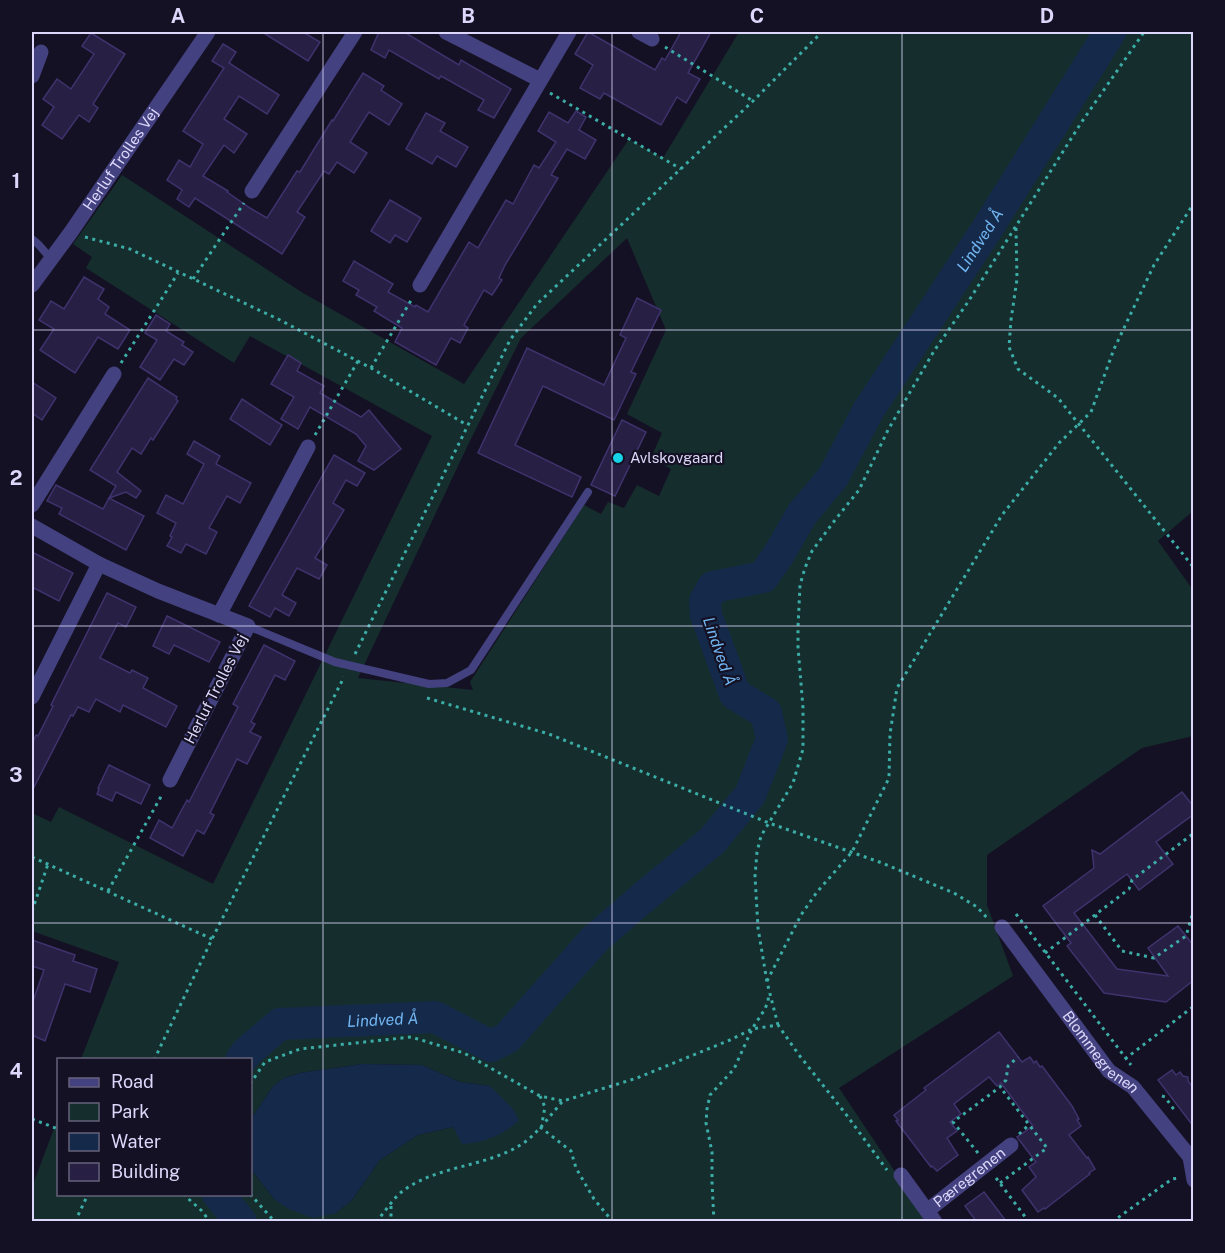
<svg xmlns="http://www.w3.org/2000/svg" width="1225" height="1253" viewBox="0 0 1225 1253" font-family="'Public Sans',sans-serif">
  <rect width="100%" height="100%" fill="#151124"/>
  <path fill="#152e2d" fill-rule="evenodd" d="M739,32h454v479l-35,30 35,49v146l-51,12 -155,107v50l26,71 -174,112 89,133 -896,1v-35l26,-69v76h192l1,-25 24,31 61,13 16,-13 28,-40 38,-25 35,-8 37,-41 -30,-4 -38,-17 -60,-1 -62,9 -16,5 -11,8 -22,33v4l-1,-63 -169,-1 38,-97 -87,-31v-118l19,9 8,-15 154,77 219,-448 -182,-100 -16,27 -148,-95 6,-11 -19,-13 49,-69 181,118 161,91 165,-245 34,19zM627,238l39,92 -39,84 35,19 -11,25 20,11 -12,27 -22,-11 -13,23 -16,-6 -7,12 -17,-9 -114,177 3,8 -115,-12 108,-229 55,-111z"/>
  <path fill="#152a4a" d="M362,1064l60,1 38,17 30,4 23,23 6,11c-14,15 -37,23 -57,24l-9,-17 -35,8 -38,25 -28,40 -16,13 -23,5 -24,-9 -14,-9 -24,-31v-50l22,-33 11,-8 16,-5z"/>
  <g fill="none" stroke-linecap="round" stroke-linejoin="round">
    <g stroke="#152a4a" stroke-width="32">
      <path id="s1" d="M241,1060l5,-7 34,-29 155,-7 56,29 16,-8 88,-99 51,-44 66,-54 38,-46 22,-56 -6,-26 -31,-19 -29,-79 -1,-14 8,-14 50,-10 16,-23 23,-40 31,-37 35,-66 119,-182 123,-197"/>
      <polyline points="218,1194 241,1222"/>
    </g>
  </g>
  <g fill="#271f44" stroke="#3f336d" stroke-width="1.5">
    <polygon points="262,32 303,32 320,42 308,61"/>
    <polygon points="379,32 404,32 459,65 461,60 511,89 494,118 478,110 484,100 441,76 439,79 389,50 385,58 371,50"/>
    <polygon points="588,32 655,70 662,58 665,60 681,32 711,32 688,73 700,79 686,103 677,97 661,125 604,93 600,99 580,88 593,65 575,54"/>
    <polygon points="91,33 125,54 93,104 98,108 89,122 79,115 62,139 42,125 54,107 43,99 57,79 71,89 94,54 82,46"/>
    <polygon points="223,44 236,52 229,63 279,95 267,114 239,96 224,119 247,134 234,153 224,145 203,176 228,191 227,192 250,208 267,218 297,171 300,172 332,120 333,121 363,73 384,86 381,90 402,104 389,125 369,112 350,142 367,153 354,173 337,162 329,174 324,171 297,212 305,217 282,254 195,198 189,207 177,199 182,190 167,180 179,160 190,167 203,144 183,131 224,68 212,61"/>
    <polygon points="576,111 586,117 579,130 596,140 585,159 567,149 551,175 558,178 505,265 499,278 502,280 492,295 484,290 464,325 468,328 460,343 451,338 436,365 395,342 402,328 374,311 377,307 356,295 359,290 343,281 354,261 393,284 388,292 415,307 416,305 428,312 469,242 478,248 506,200 513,204 534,165 539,168 556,142 538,131 549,112 568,123"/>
    <polygon points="426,113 445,123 440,131 468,147 456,167 437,156 432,164 406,149"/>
    <polygon points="390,200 421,218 407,242 395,235 390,243 371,231"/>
    <polygon points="84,277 104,289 98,299 109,307 105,314 130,330 118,349 98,337 75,373 40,350 54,329 39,320 51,301 64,309"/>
    <polygon points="637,298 661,310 631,372 636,374 614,420 543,386 515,445 581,477 572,497 478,453 527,348 604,385 626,338 620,335"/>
    <polygon points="156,315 170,324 166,331 184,342 182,345 193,352 184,365 174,359 160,380 140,367 157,340 145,333"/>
    <polygon points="288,355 301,363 297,371 324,386 320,393 361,417 369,410 401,449 374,470 358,461 366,446 356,434 310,407 298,429 281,419 294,397 271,384"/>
    <polygon points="148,378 177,397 176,399 178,401 153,440 151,438 141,454 132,448 117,472 141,491 136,498 126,492 109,498 116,486 90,470"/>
    <polygon points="32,382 56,398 42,420 32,413"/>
    <polygon points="242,399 282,425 270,445 230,419"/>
    <polygon points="622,420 646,432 615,496 591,485"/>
    <polygon points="194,441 220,456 216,464 251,483 240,503 227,496 209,528 217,532 206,554 186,544 181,553 167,546 172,537 170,536 176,523 157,513 166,495 183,504 204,464 187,454"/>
    <polygon points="334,455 365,473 357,486 346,480 333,503 344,510 315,558 327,565 319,579 297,568 282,595 296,603 289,616 275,608 270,617 249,606"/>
    <polygon points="56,485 103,509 109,498 144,516 126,550 59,514 62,508 47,501"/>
    <polygon points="32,552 73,573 59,601 32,587"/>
    <polygon points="107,593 136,607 126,627 118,623 100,658 130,673 132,670 148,678 143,688 177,706 166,727 123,705 120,712 96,699 89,712 78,707 73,716 71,715 32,791 32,744 36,735 38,736 53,706 51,705"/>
    <polygon points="167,616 220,642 209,662 174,645 169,654 153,646"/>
    <polygon points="264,645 295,661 285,680 275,675 251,722 255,724 250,732 261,737 247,764 237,759 210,813 214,815 204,834 197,830 183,856 150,838 159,820 172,828 187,800 189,802 238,707 233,704"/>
    <polygon points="109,765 150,785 141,804 116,792 112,801 97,794 99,789 98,788"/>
    <polygon points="1182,792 1194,807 1194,814 1156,842 1173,864 1139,890 1127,874 1074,913 1117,969 1168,976 1148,948 1178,926 1194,946 1194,980 1166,1002 1104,993 1067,946 1071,943 1043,906 1094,868 1092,850 1100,854"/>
    <polygon points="32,940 75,955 73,961 97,969 90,992 65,984 45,1041 32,1035 32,1004 44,970 32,966"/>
    <polygon points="999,1032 1022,1062 1030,1057 1034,1063 1036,1061 1040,1067 1042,1066 1072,1106 1079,1119 1077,1120 1081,1126 1069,1135 1087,1158 1088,1157 1095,1169 1089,1173 1090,1174 1045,1209 1044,1208 1038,1212 1022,1190 1036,1177 1029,1167 1036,1162 1017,1137 1033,1126 1001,1083 997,1086 989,1077 954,1104 961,1114 950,1122 957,1131 947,1138 958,1155 937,1171 932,1166 931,1167 896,1121 898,1120 894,1115 926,1090 924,1088"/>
    <polygon points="1172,1070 1176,1075 1180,1072 1183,1076 1188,1077 1188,1081 1194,1089 1194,1127 1158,1080"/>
    <polygon points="984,1192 1006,1221 976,1221 965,1206"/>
  </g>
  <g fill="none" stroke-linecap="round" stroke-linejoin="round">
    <g stroke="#3baca6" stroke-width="3" stroke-dasharray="3 4.5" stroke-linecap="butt">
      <polyline points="665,47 753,101"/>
      <polyline points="550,93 681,169"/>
      <polyline points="1016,228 1017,279 1011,320 1009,347 1018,369 1058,398 1194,568"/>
      <polyline points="85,237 130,249 280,320 371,368 467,425"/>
      <polyline points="193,279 244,203"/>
      <polyline points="121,363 178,273"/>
      <polyline points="371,368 413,297"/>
      <polyline points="315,435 358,361"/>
      <polyline points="355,654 510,340 537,304 753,101 822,32"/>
      <polyline points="427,698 549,734 769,823 882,863 954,893 977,907 988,919"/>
      <polyline points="32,857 212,939"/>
      <polyline points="108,891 163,793"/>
      <polyline points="32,911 48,864"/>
      <polyline points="1016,914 1131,1065"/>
      <polyline points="1095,915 1122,951 1154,958 1186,936 1194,909"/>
      <polyline points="1045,953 1129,889 1132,880 1194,833"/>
      <polyline points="767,981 801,915 817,892 852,852 889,778 890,734 897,688 1002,515 1059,443 1091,412 1114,349 1154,265 1194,203"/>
      <polyline points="778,1025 767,982 758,928 755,876 757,852 761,836 793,783 803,749 803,708 798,647 798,627 800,585 805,568 812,551 835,520 859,490 888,430 934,351 968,302 1081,123 1144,32"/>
      <polyline points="1192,1048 1194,1051"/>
      <polyline points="1125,1059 1194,1006"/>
      <polyline points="154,1060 212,939 344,677"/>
      <polyline points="250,1084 265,1062 300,1049 411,1037 464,1053 540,1096 563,1101 637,1078 730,1040 752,1029 778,1025 799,1055 845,1113 887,1170"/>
      <polyline points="540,1096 545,1107 542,1123"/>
      <polyline points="1162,1096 1165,1097 1175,1111"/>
      <polyline points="32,1119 58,1129"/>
      <polyline points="540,1127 571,1151 576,1168 594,1199 613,1222"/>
      <polyline points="1019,1134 1029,1125"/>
      <polyline points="978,1153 953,1122 1000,1087 1006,1080 1008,1066 1018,1057"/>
      <polyline points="996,1178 1029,1222"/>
      <polyline points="1000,1183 1047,1148 1000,1087"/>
      <polyline points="183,1194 202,1211 210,1222"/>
      <polyline points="250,1194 275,1222"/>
      <polyline points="391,1206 391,1222"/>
      <polyline points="75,1222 88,1194"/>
      <path d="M376,1222c9,-10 17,-24 28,-32 34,-24 78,-23 113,-43 19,-10 32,-31 46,-46"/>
      <polyline points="714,1222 712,1182 712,1152 706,1123 707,1109 710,1095 734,1069 752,1029 765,1009 768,1001 769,993"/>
      <polyline points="1112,1222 1172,1179 1179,1178"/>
    </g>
    <g stroke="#43417f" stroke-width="8">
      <polyline points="32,239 39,245 51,259"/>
      <polyline points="248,626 335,662 429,684 447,683 471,670 588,492"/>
    </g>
    <g stroke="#43417f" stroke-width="15">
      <polyline points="446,32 540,80"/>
      <polyline points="639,32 652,39"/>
      <polyline points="32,76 41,52"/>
      <polyline points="252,191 355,32"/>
      <path id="s2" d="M32,285l39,-53 137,-200"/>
      <polyline points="420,285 569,32"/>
      <polyline points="32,505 114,374"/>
      <polyline points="32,526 99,564 158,591 248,626 170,780"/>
      <polyline points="219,615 308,447"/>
      <polyline points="32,697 99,564"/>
      <path id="s3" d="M1002,927l107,144 24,16 57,70 4,23"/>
      <polyline points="901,1175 935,1222"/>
      <path id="s4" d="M927,1211l84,-66"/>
    </g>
  </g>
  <path fill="none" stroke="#ddd8fb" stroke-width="1.5" stroke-opacity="0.55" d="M323,32v1190M612,32v1190M902,32v1190M32,330h1162M32,626h1162M32,923h1162"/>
  <circle fill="#17d3e8" stroke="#151124" stroke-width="2" cx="618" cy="458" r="6"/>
  <g text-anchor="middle" stroke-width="4.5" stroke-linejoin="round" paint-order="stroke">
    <g font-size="15" fill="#ddd8fb" stroke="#151124">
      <text dy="5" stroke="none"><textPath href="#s2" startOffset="154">Herluf Trolles Vej</textPath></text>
      <text transform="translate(216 689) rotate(-63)" y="5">Herluf Trolles Vej</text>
      <text dy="5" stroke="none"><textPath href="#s3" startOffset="160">Blommegrenen</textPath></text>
      <text dy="5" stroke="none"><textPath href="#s4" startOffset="54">Pæregrenen</textPath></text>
    </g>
    <g font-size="15" fill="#ddd8fb" stroke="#151124" text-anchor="start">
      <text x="630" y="463">Avlskovgaard</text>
    </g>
    <g font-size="16" font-style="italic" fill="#71b5f1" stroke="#151124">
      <text dy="6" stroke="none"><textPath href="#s1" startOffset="1324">Lindved Å</textPath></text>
      <text transform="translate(720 651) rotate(71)" y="6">Lindved Å</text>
      <text dy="6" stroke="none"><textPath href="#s1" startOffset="156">Lindved Å</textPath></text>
    </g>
  </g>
  <rect width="1225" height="1253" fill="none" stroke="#151124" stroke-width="66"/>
  <rect x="57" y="1058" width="195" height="138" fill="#151124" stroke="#65617a" stroke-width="1.5"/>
  <rect x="69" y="1078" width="30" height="9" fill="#43417f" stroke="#65617a" stroke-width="1.5"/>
  <text x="111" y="1088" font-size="18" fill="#ddd8fb">Road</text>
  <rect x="69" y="1103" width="30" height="18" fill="#152e2d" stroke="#65617a" stroke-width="1.5"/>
  <text x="111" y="1118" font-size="18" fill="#ddd8fb">Park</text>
  <rect x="69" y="1133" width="30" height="18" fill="#152a4a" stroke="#65617a" stroke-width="1.5"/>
  <text x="111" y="1148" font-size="18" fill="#ddd8fb">Water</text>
  <rect x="69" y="1163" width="30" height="18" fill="#271f44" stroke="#65617a" stroke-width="1.5"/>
  <text x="111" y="1178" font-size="18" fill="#ddd8fb">Building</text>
  <rect x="33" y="33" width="1159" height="1187" fill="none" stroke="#ddd8fb" stroke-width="2"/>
  <g font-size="20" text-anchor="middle" font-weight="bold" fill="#ddd8fb">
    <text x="178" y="23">A</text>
    <text x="468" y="23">B</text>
    <text x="757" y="23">C</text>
    <text x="1047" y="23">D</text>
    <text x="16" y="188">1</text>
    <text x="16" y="485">2</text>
    <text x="16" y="782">3</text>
    <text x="16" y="1078">4</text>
  </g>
</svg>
